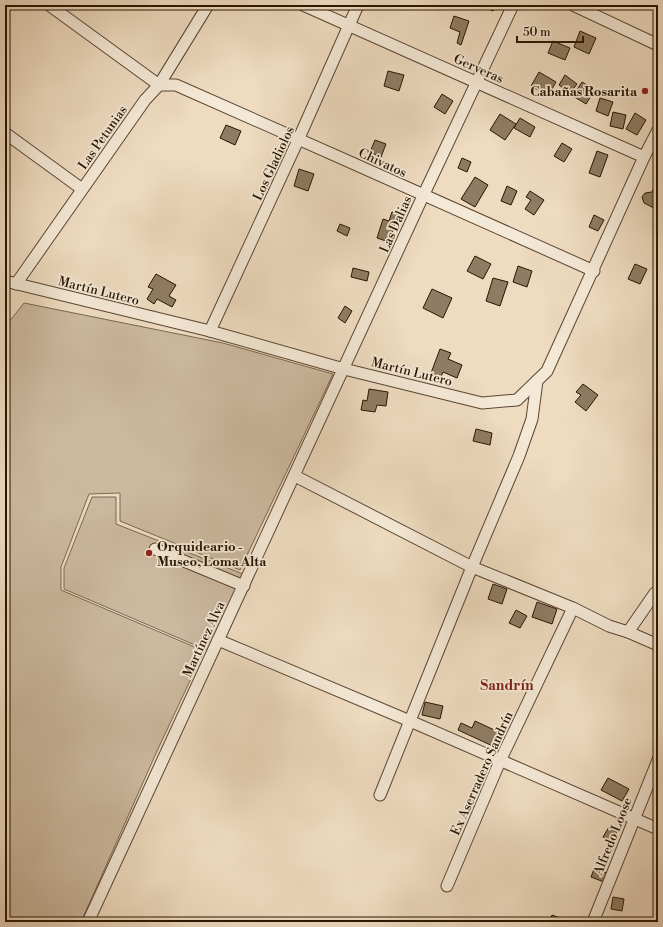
<svg xmlns="http://www.w3.org/2000/svg" width="663" height="927" viewBox="0 0 663 927" font-family="'Libre Bodoni',serif">
  <rect width="100%" height="100%" fill="#eedbc0"/>
  <filter id="stains"><feTurbulence type="fractalNoise" baseFrequency=".005" numOctaves="4"/><feColorMatrix values="0 0 0 0 .2 0 0 0 0 .09 0 0 0 0 .02 0 0 0 .5 -.17"/></filter>
  <radialGradient id="worn" r=".72"><stop offset=".6" stop-color="#630" stop-opacity="0"/><stop offset="1" stop-color="#630" stop-opacity=".3"/></radialGradient>
  <g fill="#ccb9a0" stroke="#7a6750">
    <polygon points="24,303 223,343 333,374 240,570 120,521 120,493 89,494 61,567 61,590 204,651 157,751 81,922 5,922 5,327"/>
    <polygon points="92,497 116,497 116,524 243,574 209,651 64,589 64,568"/>
  </g>
  <g fill="#8f7c64" stroke="#281501">
    <polygon points="481,5 496,5 493,11"/>
    <polygon points="454,16 469,21 461,45 457,43 460,32 450,28"/>
    <polygon points="580,31 596,38 589,54 574,47"/>
    <polygon points="553,41 570,48 565,60 548,53"/>
    <polygon points="388,71 404,75 399,91 384,86"/>
    <polygon points="539,72 556,82 548,96 531,86"/>
    <polygon points="565,75 577,84 570,93 559,85"/>
    <polygon points="582,82 595,90 586,104 573,96"/>
    <polygon points="442,94 453,101 445,114 434,107"/>
    <polygon points="600,98 613,102 608,116 596,111"/>
    <polygon points="613,112 626,115 623,129 610,126"/>
    <polygon points="635,113 646,120 637,135 626,129"/>
    <polygon points="500,114 516,124 505,140 490,130"/>
    <polygon points="520,118 535,127 530,137 514,128"/>
    <polygon points="226,125 241,131 235,145 220,138"/>
    <polygon points="375,140 386,144 381,157 370,152"/>
    <polygon points="562,143 572,149 564,162 554,156"/>
    <polygon points="597,151 608,155 600,177 589,173"/>
    <polygon points="462,158 471,162 467,172 458,168"/>
    <polygon points="299,169 314,174 308,191 294,186"/>
    <polygon points="475,177 488,185 475,207 461,199"/>
    <polygon points="656,183 658,184 658,210 644,203 642,197 645,193 652,192"/>
    <polygon points="507,186 517,191 511,205 501,201"/>
    <polygon points="530,191 544,200 534,215 525,209 531,200 526,197"/>
    <polygon points="392,212 398,214 389,242 377,238 383,219 389,221"/>
    <polygon points="594,215 604,220 598,231 589,227"/>
    <polygon points="340,224 350,228 347,236 337,231"/>
    <polygon points="475,256 491,264 483,279 467,271"/>
    <polygon points="635,264 647,269 640,284 628,279"/>
    <polygon points="518,266 532,271 527,287 513,282"/>
    <polygon points="353,268 369,272 367,281 351,277"/>
    <polygon points="156,274 176,285 169,296 176,300 172,307 157,299 154,304 147,299 153,289 148,287"/>
    <polygon points="493,278 508,282 500,306 486,301"/>
    <polygon points="432,289 452,298 443,318 423,308"/>
    <polygon points="345,306 352,311 345,323 338,318"/>
    <polygon points="440,349 451,353 448,359 462,365 457,378 443,372 441,377 431,373"/>
    <polygon points="583,384 598,395 586,411 575,402 581,395 576,392"/>
    <polygon points="369,389 388,392 386,406 377,405 375,412 361,410 363,400 367,401"/>
    <polygon points="476,429 492,433 490,445 473,441"/>
    <polygon points="493,584 507,589 502,604 488,599"/>
    <polygon points="537,602 557,609 552,624 532,617"/>
    <polygon points="516,610 527,616 520,628 509,623"/>
    <polygon points="425,702 443,706 440,719 422,715"/>
    <polygon points="475,721 503,734 497,748 458,730 461,723 472,728"/>
    <polygon points="608,778 629,789 622,801 601,790"/>
    <polygon points="609,827 617,832 611,842 603,837"/>
    <polygon points="594,869 607,873 604,882 591,877"/>
    <polygon points="613,897 624,899 622,911 611,909"/>
    <polygon points="552,915 565,920 565,922 549,922"/>
  </g>
  <g fill="none" stroke-linecap="round" stroke-linejoin="round">
    <g stroke="#5a4631" stroke-width="13">
      <g id="minor">
        <polyline points="49,5 159,85"/>
        <polyline points="303,5 644,157"/>
        <polyline points="573,5 658,45"/>
        <path d="M159,85h17c140,61 278,124 418,186"/>
        <polyline points="5,133 82,189"/>
        <polyline points="5,281 210,331 344,369 482,403 517,400 547,371 644,157 658,130"/>
        <polyline points="16,284 145,100 159,85 208,5"/>
        <polyline points="210,331 299,138 358,5"/>
        <polyline points="295,476 472,567 573,608 609,626 628,632 658,645"/>
        <polyline points="155,549 244,586"/>
        <polyline points="628,632 655,593 658,593"/>
        <polyline points="218,640 410,721 658,829"/>
        <polyline points="380,795 472,567 519,456 532,419 537,381"/>
        <polyline points="447,886 500,761 573,608"/>
        <polyline points="88,922 423,196 513,5"/>
        <polyline points="593,922 658,760"/>
      </g>
    </g>
    <use href="#minor" stroke="#f4e8d6" stroke-width="11"/>
  </g>
  <g fill="#8f2418" stroke="#f4e8d6" stroke-width="1.5">
    <circle cx="645" cy="91" r="4"/>
    <circle cx="149" cy="553" r="4"/>
  </g>
  <g text-anchor="middle" stroke-width="3.5" stroke-linejoin="round" paint-order="stroke">
    <g font-size="13" fill="#281501" stroke="#f4e8d6">
      <text transform="translate(479 68) rotate(24)" y="5">Gerveras</text>
      <text transform="translate(102 137) rotate(-55)" y="5">Las Petunias</text>
      <text transform="translate(383 162) rotate(25)" y="5">Chivatos</text>
      <text transform="translate(273 163) rotate(-65)" y="5">Los Gladiolos</text>
      <text transform="translate(395 224) rotate(-66)" y="5">Las Dalias</text>
      <text transform="translate(99 290) rotate(14)" y="5">Martín Lutero</text>
      <text transform="translate(412 371) rotate(14)" y="5">Martín Lutero</text>
      <text transform="translate(203 639) rotate(-65)" y="5">Martínez Alva</text>
      <text transform="translate(481 773) rotate(-66)" y="5">Ex Aserradero Sandrín</text>
      <text transform="translate(612 836) rotate(-68)" y="5">Alfredo Loose</text>
    </g>
    <g font-size="13" font-weight="bold" fill="#281501" stroke="#f4e8d6" text-anchor="end">
      <text x="637" y="96">Cabañas Rosarita</text>
      <text x="157" y="551" text-anchor="start">Orquideario -<tspan x="157" dy="15">Museo, Loma Alta</tspan></text>
    </g>
    <g font-size="14" font-weight="bold" fill="#7a1f14" stroke="#f4e8d6">
      <text x="507" y="690">Sandrín</text>
    </g>
  </g>
  <rect width="663" height="927" fill="none" stroke="#eedbc0" stroke-width="20"/>
  <rect x="6" y="6" width="651" height="915" fill="none" stroke="#281501" stroke-width="2"/>
  <rect x="10" y="10" width="643" height="907" fill="none" stroke="#281501"/>
  <path d="M517 36v6h66v-6" fill="none" stroke="#281501" stroke-width="2"/>
  <text x="523" y="36" font-size="12" fill="#281501" stroke="#f4e8d6" stroke-width="3" paint-order="stroke">50 m</text>
  <rect width="100%" height="100%" filter="url(#stains)"/>
  <rect width="100%" height="100%" fill="url(#worn)"/>
</svg>
